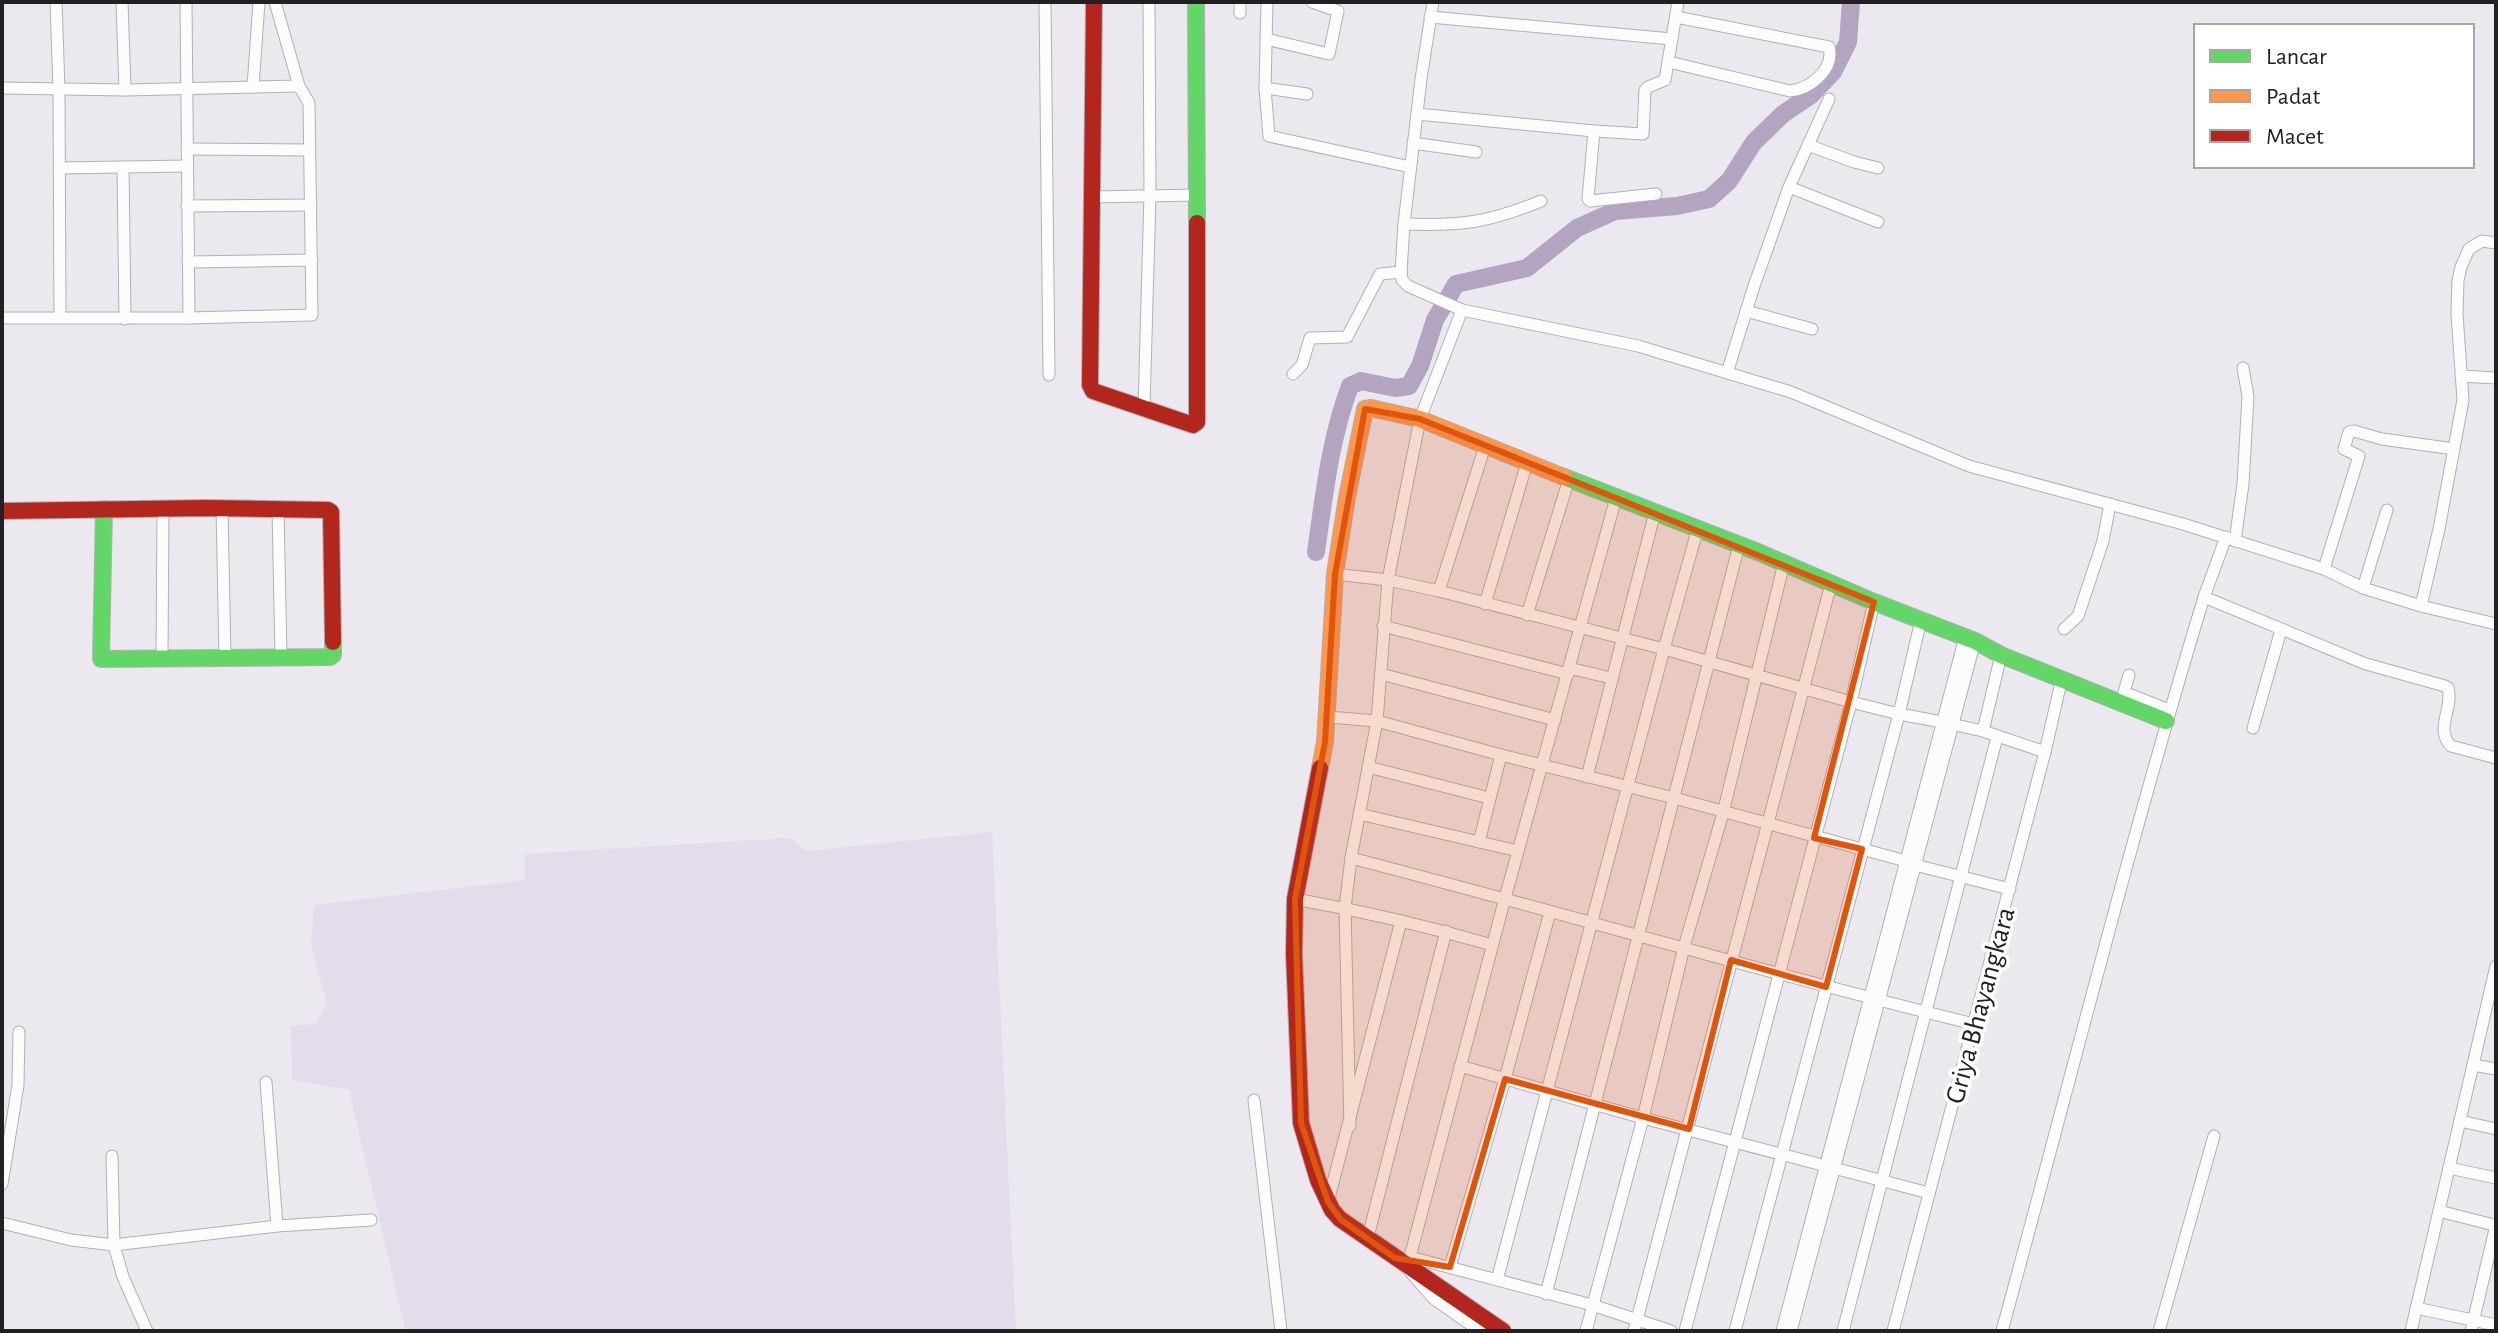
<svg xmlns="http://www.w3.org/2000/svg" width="2498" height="1333" viewBox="0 0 2498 1333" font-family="'Alegreya Sans',sans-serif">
  <rect width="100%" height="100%" fill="#ece8ef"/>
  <polygon fill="#e4dcea" points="992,832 1016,1331 396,1331 405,1329 349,1090 292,1080 291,1026 315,1024 327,1005 311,945 314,905 525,880 525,854 790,838 806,851"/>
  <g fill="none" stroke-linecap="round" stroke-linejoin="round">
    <path stroke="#b3a4bf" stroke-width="18" d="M1316,552c8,-56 14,-113 34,-166l11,-5 34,7 14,-2 11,-20 15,-46 21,-36 71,-16 50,-40 38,-17 62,-5 32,-7 20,-18 25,-39 29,-28 28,-19 22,-23 15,-30 3,-40"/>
    <g stroke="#b2afb5" stroke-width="13">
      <g id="street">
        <polyline points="56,2 59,89 60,317"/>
        <polyline points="122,2 125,90"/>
        <polyline points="186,2 189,318"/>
        <polyline points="1045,2 1049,375"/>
        <polyline points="1267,2 1265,88 1269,136 1410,167"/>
        <polyline points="1433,2 1421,79 1404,224 1401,272 1402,280 1408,286 1462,310 1638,346 1791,392 1969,466 2183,524 2324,569 2363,588 2421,606 2496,624"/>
        <polyline points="1240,13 1240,2"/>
        <polyline points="1430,17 1672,39"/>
        <polyline points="1266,39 1329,54 1338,11 1312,2"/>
        <path d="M1669,62l121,29c20,-2 45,-22 39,-44l-153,-30"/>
        <polyline points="253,87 259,2"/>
        <polyline points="2,88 125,90 299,86"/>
        <polyline points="1265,88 1307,94"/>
        <polyline points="1417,114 1594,131 1588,199 1590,201 1656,194"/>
        <polyline points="1594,131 1643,134 1645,90 1648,87 1665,80 1678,2"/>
        <polyline points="1413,143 1476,152"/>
        <polyline points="1808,145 1854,162 1878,168"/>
        <polyline points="187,149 309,150"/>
        <polyline points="123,167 125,319"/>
        <polyline points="60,168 187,166"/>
        <polyline points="1789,187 1878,222"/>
        <polyline points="1091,197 1198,195"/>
        <polyline points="187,206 311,205"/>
        <path d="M1404,224c56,2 84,-1 137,-23"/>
        <polyline points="188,262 312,260"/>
        <polyline points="1746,311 1812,329"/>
        <polyline points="2,318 189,318 312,315 309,103 299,86 275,2"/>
        <polyline points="1727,373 1754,286 1789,187 1829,99"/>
        <polyline points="1293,374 1302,365 1310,338 1347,337 1380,274 1401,272"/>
        <polyline points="2461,376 2496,378"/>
        <polyline points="1144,407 1150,195 1149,2"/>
        <polyline points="222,508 225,658"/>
        <polyline points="278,509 281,657"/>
        <path d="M2226,537l-22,60 162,67 79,22 3,2c6,20 -14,41 3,58l45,12"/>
        <polyline points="2235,541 2243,484 2248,396 2243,368"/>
        <polyline points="2324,569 2359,456 2344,449 2349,432 2354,431 2382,439 2454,449"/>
        <polyline points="1335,574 1388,580 1439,591 1664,649 1851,702 1899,714 1942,722"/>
        <polyline points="2363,588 2387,510"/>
        <polyline points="1439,591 1485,446"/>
        <polyline points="1485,604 1527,463"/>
        <polyline points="2421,606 2439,529 2463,400 2457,314 2458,280 2461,267 2469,249 2482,241 2496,243"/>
        <polyline points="1527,615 1569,479"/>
        <polyline points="1383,626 1568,674"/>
        <polyline points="2064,629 2078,616 2103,541 2110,504"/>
        <polyline points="162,658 163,509"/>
        <polyline points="1569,668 1611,678"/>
        <polyline points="1381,674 1555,720"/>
        <polyline points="2129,675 2124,692 2169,710"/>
        <polyline points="1328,717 1377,721 1501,755 1674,798 1906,861"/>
        <polyline points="1951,724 1983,731 2045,752"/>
        <polyline points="2253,728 2281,630"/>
        <polyline points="1983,731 2001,655"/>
        <polyline points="1368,767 1489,798"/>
        <polyline points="1587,777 1655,512"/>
        <polyline points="1359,814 1518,851"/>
        <polyline points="1479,842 1501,755"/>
        <path d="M1351,858c208,54 414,115 623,166"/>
        <polyline points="1915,865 2010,889"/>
        <path d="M1295,899c67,12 132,27 197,46"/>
        <polyline points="2473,1065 2496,1069"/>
        <polyline points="1460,1066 1643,1118 1929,1193"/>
        <polyline points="266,1082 277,1226"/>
        <polyline points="1254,1100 1281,1331"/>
        <polyline points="2460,1121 2496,1129"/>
        <polyline points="1350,1126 1345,908 1351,858 1377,721 1388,580 1420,419 1462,310"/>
        <polyline points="112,1156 114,1245 123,1277 147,1331"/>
        <polyline points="2449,1168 2496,1178"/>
        <polyline points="2,1184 18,1085 19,1032"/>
        <polyline points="1328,1202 1401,921"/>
        <polyline points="2439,1211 2494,1225"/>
        <polyline points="2,1223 71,1240 114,1245 277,1226 371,1220"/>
        <polyline points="1368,1237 1446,931"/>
        <polyline points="1410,1257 1592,1305 1671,1331"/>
        <polyline points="1450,1267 1505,1079 1550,912"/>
        <polyline points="1497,1280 1664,649 1698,528"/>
        <polyline points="1546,1294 1739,545"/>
        <polyline points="2416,1308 2496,1325"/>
        <polyline points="1480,1331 1434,1299 1405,1266 1410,1257 1505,898 1616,498"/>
        <polyline points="1586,1331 1643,1118 1684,947 1723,813 1784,563"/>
        <polyline points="1634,1331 1831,584"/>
        <polyline points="1685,1331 1851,702 1874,602"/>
        <polyline points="1735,1331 1899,714 1921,620"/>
        <polyline points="1782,1331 1965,637"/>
        <polyline points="1791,1331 1975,641"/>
        <polyline points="1843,1331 1997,737"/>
        <polyline points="1893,1331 2045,752 2062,678"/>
        <path d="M2002,1331c67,-245 128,-491 202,-734"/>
        <polyline points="2159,1331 2214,1136"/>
        <polyline points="2411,1331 2496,966"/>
        <polyline points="2471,1331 2496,1225"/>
      </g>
    </g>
    <g stroke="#b2afb5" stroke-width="18">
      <g id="fast">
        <polyline points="1196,2 1197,223"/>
        <polyline points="1564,477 1758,552 1874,602 1975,641 2001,655 2166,721"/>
        <polyline points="104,509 101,659 330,657 333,655 333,642"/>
      </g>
    </g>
    <g stroke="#b2afb5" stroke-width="18">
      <polyline id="slow" points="1320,768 1325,742 1335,574 1347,497 1365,409 1371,408 1420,419 1564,477"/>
    </g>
    <g stroke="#b2afb5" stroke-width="18">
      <g id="jam">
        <polyline points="1094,2 1090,385 1093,391 1193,425 1197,422 1197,223"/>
        <polyline points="2,511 206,508 328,510 331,512 333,642"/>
        <polyline points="1320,768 1295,899 1294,954 1301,1123 1318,1180 1332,1210 1340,1219 1503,1331"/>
      </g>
    </g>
    <use href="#street" stroke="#fcfcfd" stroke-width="11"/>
    <use href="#fast" stroke="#63d668" stroke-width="16"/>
    <use href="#slow" stroke="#ff974d" stroke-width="16"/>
    <use href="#jam" stroke="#b3261e" stroke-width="16"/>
  </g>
  <path fill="#de560d" fill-opacity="0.2" stroke="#de560d" stroke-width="6" stroke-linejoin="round" d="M1365,409l55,10 454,183 -60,236 48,11 -36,138 -95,-27 -42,169 -184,-50 -55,188 -55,-9 -54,-38 -13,-18 -27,-79 -6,-224 30,-157 10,-168z"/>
  <g text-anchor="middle" stroke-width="7" stroke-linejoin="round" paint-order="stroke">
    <g font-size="28" fill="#222024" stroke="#fff">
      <text transform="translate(1979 1005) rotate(-75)" y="10">Griya Bhayangkara</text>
    </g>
  </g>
  <rect width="2498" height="1333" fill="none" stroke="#222024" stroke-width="8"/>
  <rect x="2194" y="24" width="280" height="144" fill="#ffffff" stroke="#a7a6a7" stroke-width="2"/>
  <rect x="2210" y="50" width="40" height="12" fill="#63d668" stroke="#a7a6a7" stroke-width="2"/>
  <text x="2266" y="64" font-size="24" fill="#222024">Lancar</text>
  <rect x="2210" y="90" width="40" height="12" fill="#ff974d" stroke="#a7a6a7" stroke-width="2"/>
  <text x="2266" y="104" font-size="24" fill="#222024">Padat</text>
  <rect x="2210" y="130" width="40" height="12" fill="#b3261e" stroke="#a7a6a7" stroke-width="2"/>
  <text x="2266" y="144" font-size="24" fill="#222024">Macet</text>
</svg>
